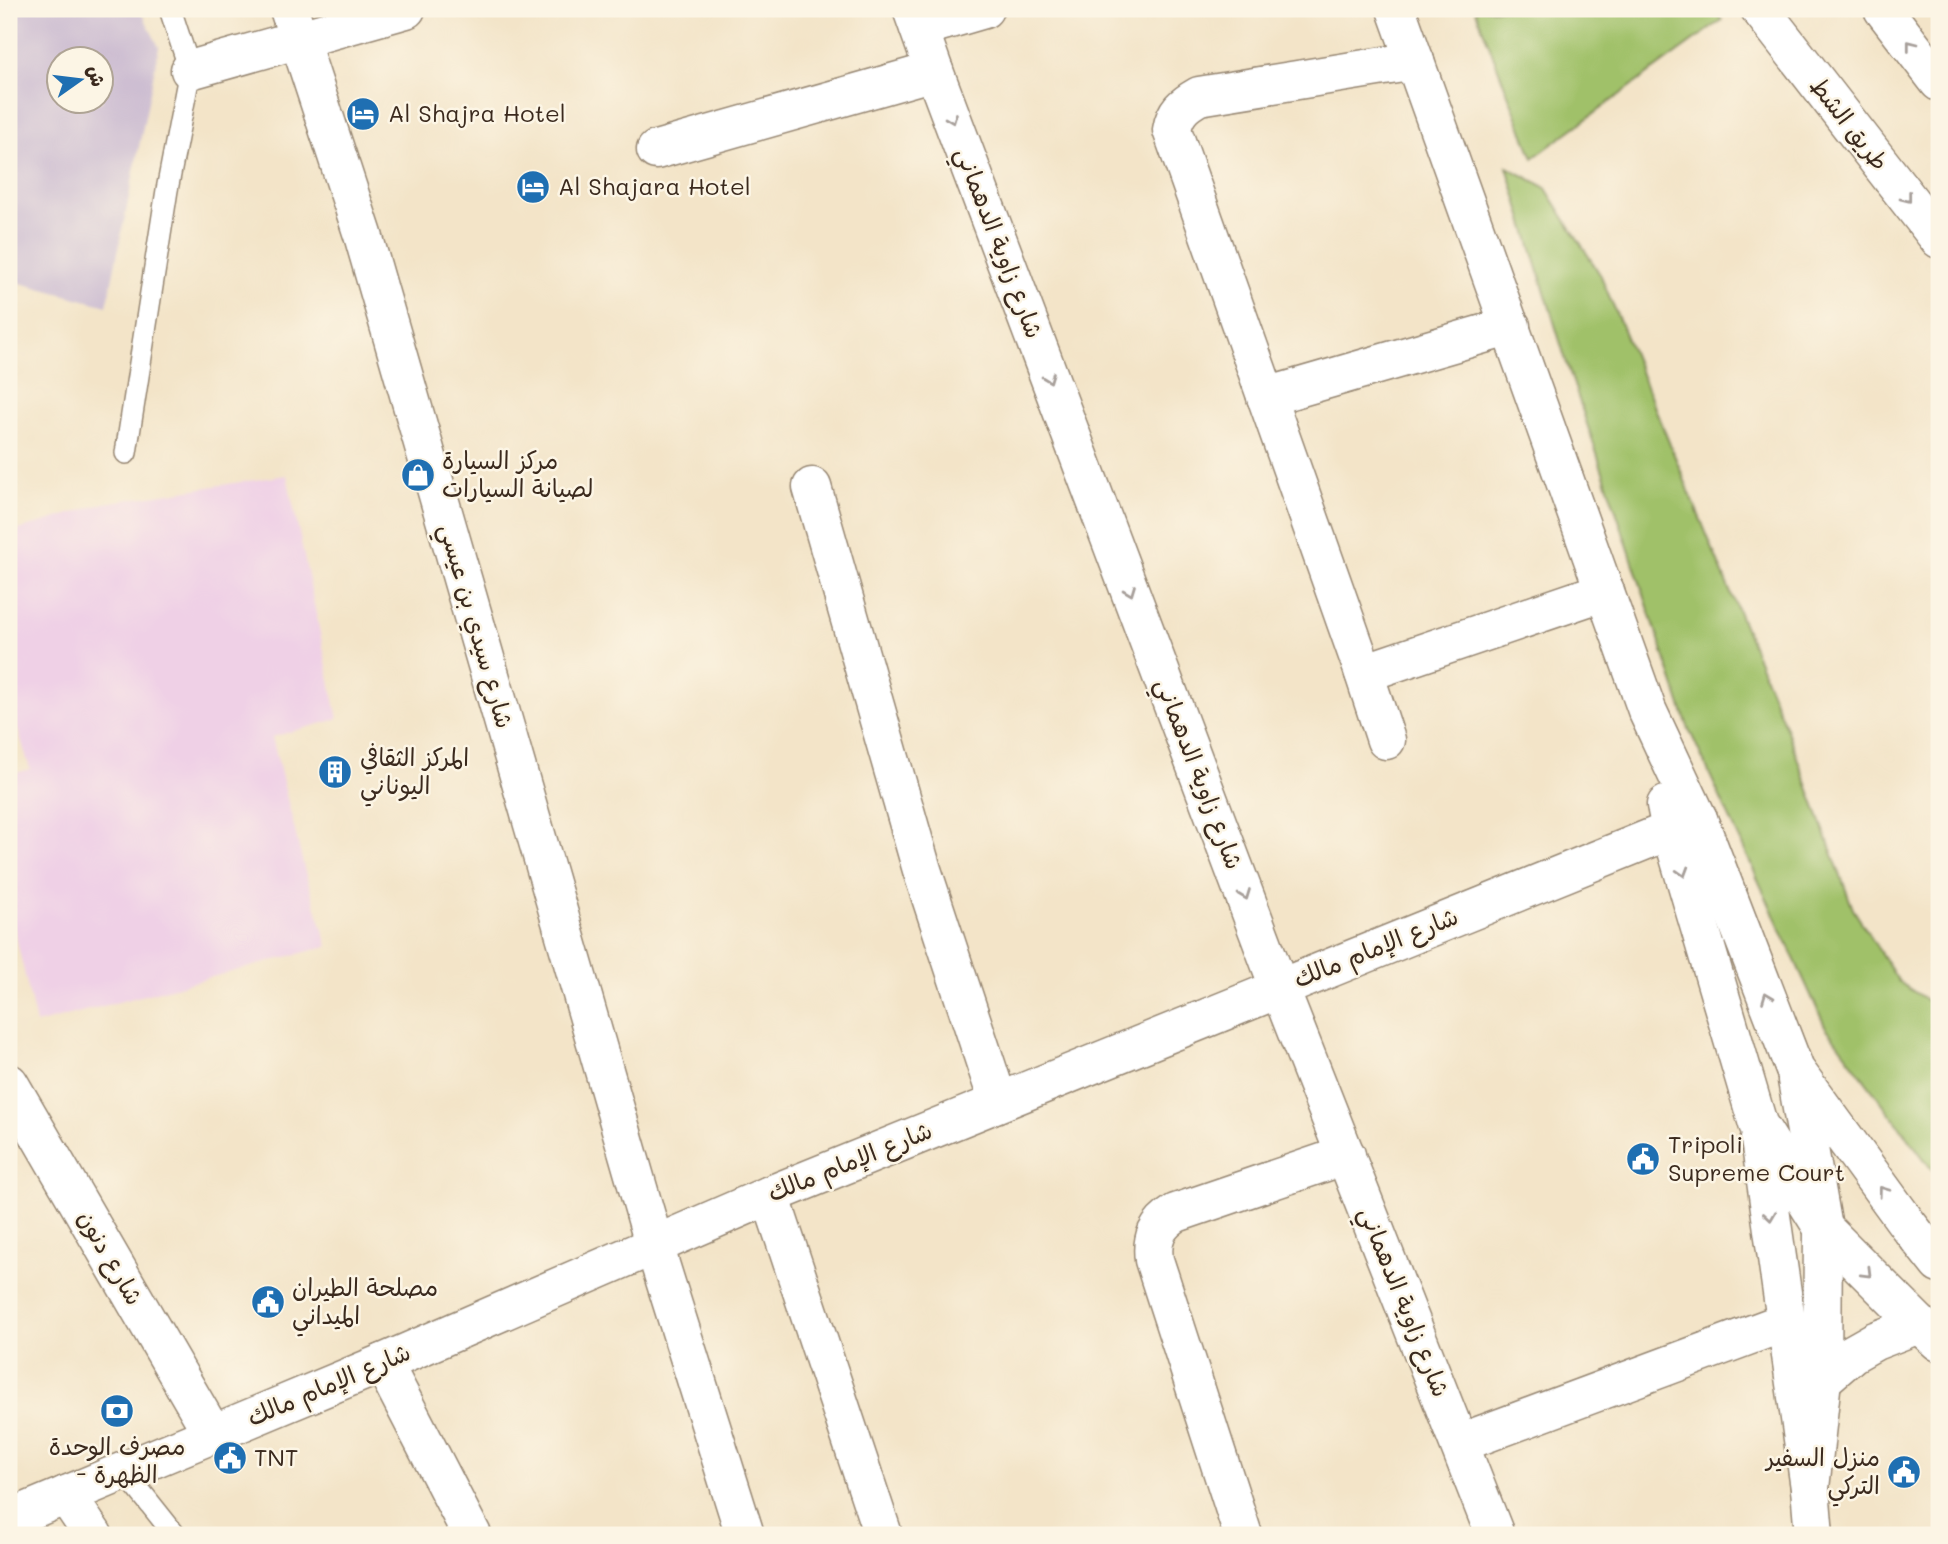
<svg xmlns="http://www.w3.org/2000/svg" width="1948" height="1544" viewBox="0 0 1948 1544" font-family="Mali,'Playpen Sans Arabic',sans-serif">
  <rect width="100%" height="100%" fill="#fcf5e5"/>
  <filter id="ink" filterUnits="userSpaceOnUse"><feTurbulence type="fractalNoise" baseFrequency=".0143" numOctaves="2"/><feDisplacementMap in="SourceGraphic" scale="14" xChannelSelector="R" yChannelSelector="G"/><feConvolveMatrix kernelMatrix="1 2 1 2 8 2 1 2 1" color-interpolation-filters="sRGB"/></filter>
  <filter id="wash" filterUnits="userSpaceOnUse"><feTurbulence type="fractalNoise" baseFrequency=".00686" numOctaves="4" result="noise"/><feDisplacementMap in="SourceGraphic" scale="28" xChannelSelector="R" yChannelSelector="G"/><feGaussianBlur stdDeviation="1.57" result="paint"/><feColorMatrix in="noise" values="0 0 0 0 0 0 0 0 0 0 0 0 0 0 0 0 0 1.4 0 .05"/><feComposite in="paint" operator="in"/></filter>
  <g filter="url(#wash)">
    <rect width="100%" height="100%" fill="#f3e4c8"/>
    <polygon fill="#efd0e6" points="287,475 338,719 272,737 305,872 328,946 36,1024 9,906 9,775 30,769 9,700 9,533 105,503"/>
    <path fill="#cdbed2" fill-rule="evenodd" d="M9,9h131l19,38 -52,259 -98,-26zM60,60h42v42h-42z"/>
    <g fill="#a0c169" stroke="#6e7644" stroke-width="2">
      <polygon points="1475,9 1713,9 1722,20 1533,158"/>
      <polygon points="1507,167 1545,187 1601,276 1788,733 1853,909 1899,982 1939,1008 1939,1179 1825,1026 1688,727 1566,361"/>
    </g>
  </g>
  <g filter="url(#ink)">
    <g fill="none" stroke-linecap="round" stroke-linejoin="round">
      <g stroke="#978773" stroke-width="24">
        <g id="lane">
          <polyline points="126,453 167,190 190,70 170,9"/>
          <polyline points="124,1471 175,1535"/>
        </g>
      </g>
      <g stroke="#978773" stroke-width="41">
        <g id="street">
          <polyline points="289,9 363,235 659,1261 745,1535"/>
          <polyline points="912,9 934,71 1279,987 1495,1535"/>
          <polyline points="919,28 984,9"/>
          <polyline points="190,70 406,9"/>
          <polyline points="656,150 934,71"/>
          <polyline points="1266,397 1511,326"/>
          <polyline points="812,487 922,870 998,1101"/>
          <polyline points="1364,673 1605,591"/>
          <path d="M1386,740l-22,-67 -192,-543c3,-18 11,-25 27,-34l216,-35"/>
          <polyline points="9,1083 212,1433"/>
          <polyline points="770,1195 883,1535"/>
          <polyline points="383,1363 472,1535"/>
          <polyline points="1460,1443 1785,1322"/>
          <polyline points="66,1495 93,1535"/>
          <path d="M1243,1535l-89,-275c-3,-22 3,-35 22,-47l170,-58"/>
        </g>
      </g>
      <g stroke="#978773" stroke-width="41">
        <g id="secondary">
          <polyline points="1396,9 1647,710 1698,819 1795,1070 1908,1225 1939,1264"/>
          <polyline points="1666,805 1671,830 1758,1124 1823,1228 1919,1324 1939,1342"/>
          <polyline points="1797,1080 1823,1228 1822,1380 1810,1488"/>
          <polyline points="1760,1139 1810,1488 1814,1535"/>
          <polyline points="1822,1380 1852,1354 1875,1341 1919,1324"/>
          <polyline points="9,1519 383,1363 770,1195 1698,819"/>
        </g>
      </g>
      <g stroke="#978773" stroke-width="41">
        <g id="highway">
          <polyline points="1760,9 1939,239"/>
          <polyline points="1883,9 1939,82"/>
        </g>
      </g>
      <use href="#lane" stroke="#fff" stroke-width="21"/>
      <use href="#street" stroke="#fff" stroke-width="38"/>
      <use href="#secondary" stroke="#fff" stroke-width="38"/>
      <use href="#highway" stroke="#fff" stroke-width="38"/>
    </g>
    <defs><path id="oneway-chevron" d="M-2-3.5L2.5 0L-2 3.5" fill="none" stroke-width="1.6" stroke-linecap="round" stroke-linejoin="round" transform="scale(1.75)"/></defs>
    <g stroke="#a79f9a">
      <use href="#oneway-chevron" transform="translate(1911 45) rotate(-128)"/>
      <use href="#oneway-chevron" transform="translate(952 119) rotate(69)"/>
      <use href="#oneway-chevron" transform="translate(1907 198) rotate(52)"/>
      <use href="#oneway-chevron" transform="translate(1049 378) rotate(69)"/>
      <use href="#oneway-chevron" transform="translate(1130 591) rotate(69)"/>
      <use href="#oneway-chevron" transform="translate(1683 872) rotate(73)"/>
      <use href="#oneway-chevron" transform="translate(1245 895) rotate(69)"/>
      <use href="#oneway-chevron" transform="translate(1767 997) rotate(-111)"/>
      <use href="#oneway-chevron" transform="translate(1883 1191) rotate(-126)"/>
      <use href="#oneway-chevron" transform="translate(1770 1216) rotate(82)"/>
      <use href="#oneway-chevron" transform="translate(1867 1273) rotate(45)"/>
    </g>
  </g>
  <defs>
    <g id="hotel-disc" transform="scale(1.75)"><circle r="9.5" fill="#1f6fb2" stroke="#fcf5e5"/><path d="M-6-4.5h1.5V1H6V5H4.5V3h-9V5H-6ZM-4 0a1.8 1.8 0 1 1 3.6 0ZM.5 0V-2.5h3Q6-2.5 6 0Z" fill="#fff"/></g>
    <g id="shop-disc" transform="scale(1.75)"><circle r="9.5" fill="#1f6fb2" stroke="#fcf5e5"/><path d="M-5-2.5h2.3a2.7 3.5 0 0 1 5.4 0H5L5.5 6h-11ZM-1.5-2.5h3a1.5 2.3 0 0 0-3 0Z" fill="#fff"/></g>
    <g id="building-disc" transform="scale(1.75)"><circle r="9.5" fill="#1f6fb2" stroke="#fcf5e5"/><path d="M-4-6H4V6H1V3H-1V6H-4ZM-2.5-4.3h1.7v1.8h-1.7ZM.8-4.3h1.7v1.8H.8ZM-2.5-1h1.7V.8h-1.7ZM.8-1h1.7V.8H.8Z" fill="#fff"/></g>
    <g id="civic-disc" transform="scale(1.75)"><circle r="9.5" fill="#1f6fb2" stroke="#fcf5e5"/><path d="M-.6-6.5H3V-4.5H.6V-3L4-1V1h2V6H-6V1h2V-1L-.6-3ZM-1.2 2.5V6h2.4V2.5Z" fill="#fff"/></g>
    <g id="bank-disc" transform="scale(1.75)"><circle r="9.5" fill="#1f6fb2" stroke="#fcf5e5"/><path d="M-6-4H6V4H-6ZM0-2.3a2.3 2.3 0 1 0 0 4.6a2.3 2.3 0 1 0 0-4.6Z" fill="#fff"/></g>
  </defs>
  <g fill-rule="evenodd">
    <use href="#hotel-disc" x="363" y="114"/>
    <use href="#hotel-disc" x="533" y="187"/>
    <use href="#shop-disc" x="418" y="475"/>
    <use href="#building-disc" x="335" y="772"/>
    <use href="#civic-disc" x="1643" y="1159"/>
    <use href="#civic-disc" x="268" y="1302"/>
    <use href="#bank-disc" x="117" y="1411"/>
    <use href="#civic-disc" x="230" y="1458"/>
    <use href="#civic-disc" x="1904" y="1472"/>
  </g>
  <g text-anchor="middle" stroke-width="5" stroke-linejoin="round" paint-order="stroke">
    <g font-size="24" fill="#3b2a1e" stroke="#fcf5e5" text-anchor="start">
      <text x="388" y="122">Al Shajra Hotel</text>
      <text x="558" y="195">Al Shajara Hotel</text>
      <text x="442" y="469">مركز السيارة<tspan x="442" dy="28">لصيانة السيارات</tspan></text>
      <text x="360" y="766">المركز الثقافي<tspan x="360" dy="28">اليوناني</tspan></text>
      <text x="1668" y="1153">Tripoli<tspan x="1668" dy="28">Supreme Court</tspan></text>
      <text x="292" y="1296">مصلحة الطيران<tspan x="292" dy="28">الميداني</tspan></text>
      <text x="117" y="1455" text-anchor="middle">مصرف الوحدة<tspan x="117" dy="28">- الظهرة</tspan></text>
      <text x="254" y="1466">TNT</text>
      <text x="1880" y="1466" text-anchor="end">منزل السفير<tspan x="1880" dy="28">التركي</tspan></text>
    </g>
    <g font-size="24" fill="#3b2a1e" stroke="#fcf5e5">
      <text transform="translate(1849 124) rotate(52)" y="8">طريق الشط</text>
      <text transform="translate(999 243) rotate(69)" y="8">شارع زاوية الدهماني</text>
      <text transform="translate(476 626) rotate(74)" y="8">شارع سيدي بن عيسي</text>
      <text transform="translate(1199 774) rotate(69)" y="8">شارع زاوية الدهماني</text>
      <text transform="translate(1376 948) rotate(-22)" y="8">شارع الإمام مالك</text>
      <text transform="translate(850 1162) rotate(-22)" y="8">شارع الإمام مالك</text>
      <text transform="translate(110 1258) rotate(60)" y="8">شارع دنون</text>
      <text transform="translate(1404 1302) rotate(68)" y="8">شارع زاوية الدهماني</text>
      <text transform="translate(329 1385) rotate(-23)" y="8">شارع الإمام مالك</text>
    </g>
  </g>
  <rect width="1948" height="1544" fill="none" stroke="#fcf5e5" stroke-width="35"/>
  <g transform="translate(80 80) rotate(76)"><circle r="33" fill="#fcf5e5" stroke="#afa495" stroke-width="2"/>
  <path d="M0-5L12 26L0 18L-12 26Z" fill="#1f6fb2"/>
  <text y="-10" font-size="19" font-weight="bold" text-anchor="middle" fill="#3b2a1e">ش</text>
  </g>
</svg>
